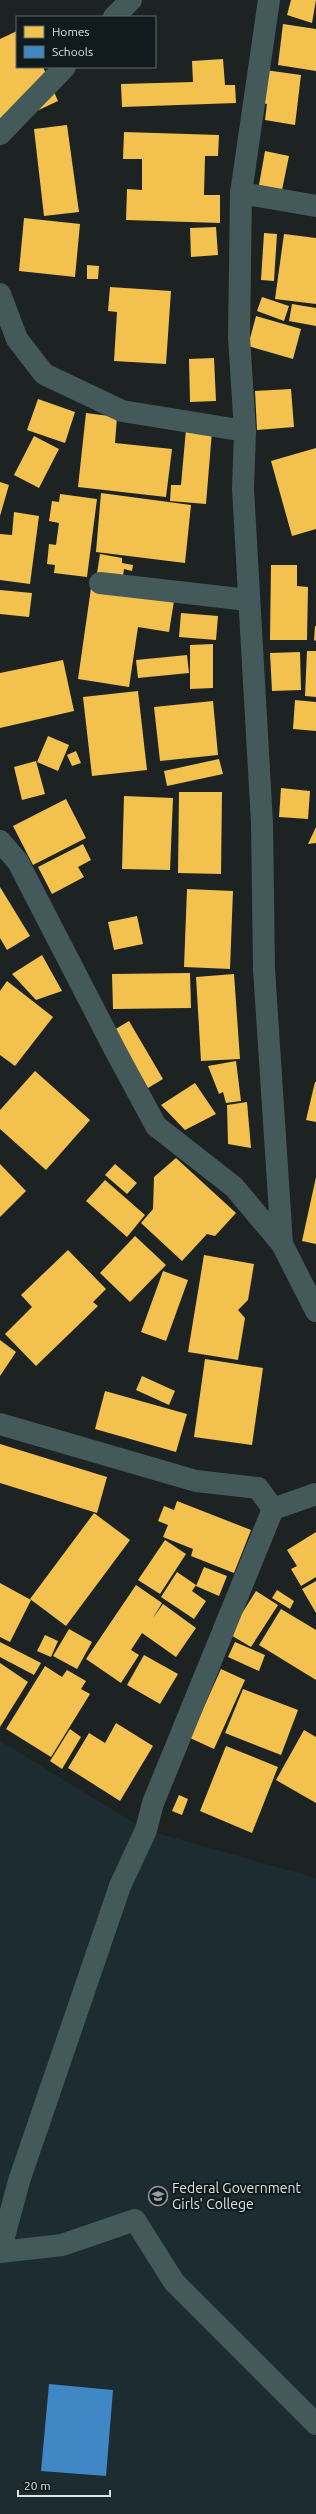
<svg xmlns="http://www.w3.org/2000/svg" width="316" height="2514" viewBox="0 0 316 2514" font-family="Ubuntu,sans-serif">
  <rect width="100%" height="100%" fill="#1d2223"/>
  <polygon fill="#1d2c30" points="0,1741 146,1830 316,1878 316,2514 0,2514"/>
  <g fill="#f2c14e">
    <polygon points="291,0 316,0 312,23 287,15"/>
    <polygon points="283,24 316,29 316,71 278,65"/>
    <polygon points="17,31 17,67 43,67 58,101 0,128 0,39"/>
    <polygon points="223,59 225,85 235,85 236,103 122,107 121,84 193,82 192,61"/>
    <polygon points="265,70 301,75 295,125 265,120 267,104 261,103"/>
    <polygon points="67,125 79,212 44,216 34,129"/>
    <polygon points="124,132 219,135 218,156 205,156 204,195 220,195 220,223 126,220 127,189 142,190 142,159 123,159"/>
    <polygon points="265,151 289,156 282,190 259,185"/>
    <polygon points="24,218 80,224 75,277 19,271"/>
    <polygon points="216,227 218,255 191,257 190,228"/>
    <polygon points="264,233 277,234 274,281 261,280"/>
    <polygon points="284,234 316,238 316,304 275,299"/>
    <polygon points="87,265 99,266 98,279 87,279"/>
    <polygon points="110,287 171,291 166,364 114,361 117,312 108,311"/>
    <polygon points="262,297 289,306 284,321 257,311"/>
    <polygon points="292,304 316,308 316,326 289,321"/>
    <polygon points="256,316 301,329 293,359 248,346"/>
    <polygon points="214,358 216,401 190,402 189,359"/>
    <polygon points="291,389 294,427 257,430 255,391"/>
    <polygon points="38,399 75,412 65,443 27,430"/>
    <polygon points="86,413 117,417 115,443 172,449 166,497 78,487"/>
    <polygon points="186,429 212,431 206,504 170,501 171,485 181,485"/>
    <polygon points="34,436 59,449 39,488 14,475"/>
    <polygon points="316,448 316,529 292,536 271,461"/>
    <polygon points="0,482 9,485 0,516"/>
    <polygon points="101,493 191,505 185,563 96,552"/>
    <polygon points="60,494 97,499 87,577 54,573 55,565 47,564 49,544 56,545 59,523 49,521 52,501 59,502"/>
    <polygon points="14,512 39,516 30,584 0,580 0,534 12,535"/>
    <polygon points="100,554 122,558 122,563 133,565 132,571 124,569 122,584 96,580"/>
    <polygon points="271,565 297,565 297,586 308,587 307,640 270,640"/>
    <polygon points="91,588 174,601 169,632 138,627 129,687 78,679"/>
    <polygon points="0,590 32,593 29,617 0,614"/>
    <polygon points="181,613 218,616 216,640 179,637"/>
    <polygon points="315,626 316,626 316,641 314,640"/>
    <polygon points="213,644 213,688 190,689 190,645"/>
    <polygon points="307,651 316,651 316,697 305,696"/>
    <polygon points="300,652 301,690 272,691 270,653"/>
    <polygon points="187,655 189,673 138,678 136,660"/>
    <polygon points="63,660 74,711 0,728 0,673"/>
    <polygon points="138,691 147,770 92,776 83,697"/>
    <polygon points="295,700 316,702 316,731 293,729"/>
    <polygon points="213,701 218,755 160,761 154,707"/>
    <polygon points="48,736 69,745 58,771 37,762"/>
    <polygon points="76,751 81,763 72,766 67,755"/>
    <polygon points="219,759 223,774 167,786 164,771"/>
    <polygon points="36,761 45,794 22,800 14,767"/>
    <polygon points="281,788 310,791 308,819 279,817"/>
    <polygon points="179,792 222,792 221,874 178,873"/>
    <polygon points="124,796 173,798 170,870 122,869"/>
    <polygon points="66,799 86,838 33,865 13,826"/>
    <polygon points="316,827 316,843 308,844"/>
    <polygon points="83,844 91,860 78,867 84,877 52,894 38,867"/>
    <polygon points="0,887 30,936 7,950 0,938"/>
    <polygon points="187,889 233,891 230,969 184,967"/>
    <polygon points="137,916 143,944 114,950 108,922"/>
    <polygon points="42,955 62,991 36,1000 12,974"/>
    <polygon points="190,973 191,1008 113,1009 112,974"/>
    <polygon points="234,974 240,1059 201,1061 196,977"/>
    <polygon points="7,981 53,1017 15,1066 0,1055 0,991"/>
    <polygon points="129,1021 163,1079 148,1088 114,1030"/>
    <polygon points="236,1061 241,1101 226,1103 223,1092 219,1094 208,1066"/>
    <polygon points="35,1071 90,1120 46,1170 0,1129 0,1110"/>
    <polygon points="315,1082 316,1082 316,1122 306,1120"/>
    <polygon points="195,1083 216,1114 185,1130 161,1105"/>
    <polygon points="247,1102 251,1148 228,1144 227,1105"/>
    <polygon points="176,1158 236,1213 215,1236 207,1234 182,1261 141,1223 153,1209 154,1177"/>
    <polygon points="0,1164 26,1191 0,1217"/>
    <polygon points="115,1164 137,1183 127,1194 105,1175"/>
    <polygon points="316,1177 316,1244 302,1241"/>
    <polygon points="105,1180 145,1215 127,1237 86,1201"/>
    <polygon points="135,1236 166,1265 130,1302 100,1273"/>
    <polygon points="68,1250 106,1289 93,1302 98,1306 36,1366 5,1334 32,1307 21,1295"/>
    <polygon points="204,1255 254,1264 248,1300 238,1310 245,1318 238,1360 188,1352"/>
    <polygon points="163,1271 188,1280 166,1341 141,1332"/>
    <polygon points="0,1340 16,1352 0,1376"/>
    <polygon points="205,1359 263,1368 252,1445 194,1437"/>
    <polygon points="142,1376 175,1391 169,1405 136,1390"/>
    <polygon points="105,1391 187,1414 176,1452 95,1429"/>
    <polygon points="0,1444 107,1477 97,1513 0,1483"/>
    <polygon points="177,1501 251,1530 234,1573 191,1556 193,1549 163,1537 168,1525 158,1521 164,1506 174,1510"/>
    <polygon points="94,1513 130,1540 66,1626 30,1599"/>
    <polygon points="316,1532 316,1577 301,1586 291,1569 297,1566 287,1550"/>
    <polygon points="165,1540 186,1554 160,1594 138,1580"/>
    <polygon points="204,1567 227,1576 219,1596 196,1586"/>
    <polygon points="177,1572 196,1585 192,1591 206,1601 194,1619 161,1597"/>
    <polygon points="316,1581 316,1613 302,1589"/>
    <polygon points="0,1583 31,1600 10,1642 0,1637"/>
    <polygon points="136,1585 162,1603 153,1618 163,1604 196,1628 176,1657 142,1633 131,1650 139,1655 121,1683 86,1659"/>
    <polygon points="277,1590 294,1601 290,1609 272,1598"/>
    <polygon points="256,1591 278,1605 251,1647 229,1634"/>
    <polygon points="281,1609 316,1630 316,1680 259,1645"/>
    <polygon points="69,1629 92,1642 77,1669 53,1656"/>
    <polygon points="45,1635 58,1641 51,1657 37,1651"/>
    <polygon points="0,1642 41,1663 34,1675 0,1657"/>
    <polygon points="235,1642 265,1655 259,1671 228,1657"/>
    <polygon points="144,1655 178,1674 160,1704 127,1685"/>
    <polygon points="0,1663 28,1682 0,1727"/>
    <polygon points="45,1666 62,1677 67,1670 86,1681 81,1689 90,1694 51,1757 6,1729"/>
    <polygon points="221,1669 245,1680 214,1749 190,1738"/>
    <polygon points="243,1689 298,1710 281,1755 225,1733"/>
    <polygon points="116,1723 153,1746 120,1801 68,1768 89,1733 105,1743"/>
    <polygon points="70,1729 81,1737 62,1769 50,1761"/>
    <polygon points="304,1730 316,1737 316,1803 276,1780"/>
    <polygon points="226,1746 278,1767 252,1833 200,1811"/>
    <polygon points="179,1795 188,1799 182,1815 172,1811"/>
  </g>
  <polygon fill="#3f88c5" points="49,2384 113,2390 106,2476 41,2471"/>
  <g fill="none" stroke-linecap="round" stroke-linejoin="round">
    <g stroke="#44595a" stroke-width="22">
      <polyline points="269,0 241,193 239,337 245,431 243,489 262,823 264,969 282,1244 316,1311"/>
      <polyline points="114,17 131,0"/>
      <polyline points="0,134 65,67"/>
      <polyline points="241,193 316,206"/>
      <polyline points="0,294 17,339 44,374 122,411 245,431"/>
      <polyline points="100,583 248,600"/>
      <polyline points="0,841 18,862 115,1050 156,1126 234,1187 282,1244"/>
      <polyline points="0,1424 196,1481 258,1488 273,1509 316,1494"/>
      <polyline points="0,2252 19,2181 120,1886 146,1830 153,1803 273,1509"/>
      <polyline points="0,2252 62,2245 135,2220 174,2282 316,2424"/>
    </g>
  </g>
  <defs>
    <g id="university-ring" transform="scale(1)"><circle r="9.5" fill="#111a1c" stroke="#9a9fa1" stroke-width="1.5"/><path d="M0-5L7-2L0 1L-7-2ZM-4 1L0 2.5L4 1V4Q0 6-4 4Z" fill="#9a9fa1"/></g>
  </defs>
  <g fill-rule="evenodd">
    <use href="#university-ring" x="158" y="2196"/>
  </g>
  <g text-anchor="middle" stroke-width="4" stroke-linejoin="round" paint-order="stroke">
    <g font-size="14" fill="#dde3e5" stroke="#111a1c" text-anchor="start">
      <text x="172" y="2193">Federal Government<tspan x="172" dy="16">Girls' College</tspan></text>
    </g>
  </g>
  <rect x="16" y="16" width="140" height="52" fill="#111a1c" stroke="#636a6c"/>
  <rect x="24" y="26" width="20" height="12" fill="#f2c14e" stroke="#636a6c"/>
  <text x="52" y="36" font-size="12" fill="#dde3e5">Homes</text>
  <rect x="24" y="46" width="20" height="12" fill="#3f88c5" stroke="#636a6c"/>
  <text x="52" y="56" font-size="12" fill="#dde3e5">Schools</text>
  <path d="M18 2490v6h92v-6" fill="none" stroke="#dde3e5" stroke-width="2"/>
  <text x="24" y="2490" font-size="12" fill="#dde3e5" stroke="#111a1c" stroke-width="3" paint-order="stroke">20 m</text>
</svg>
